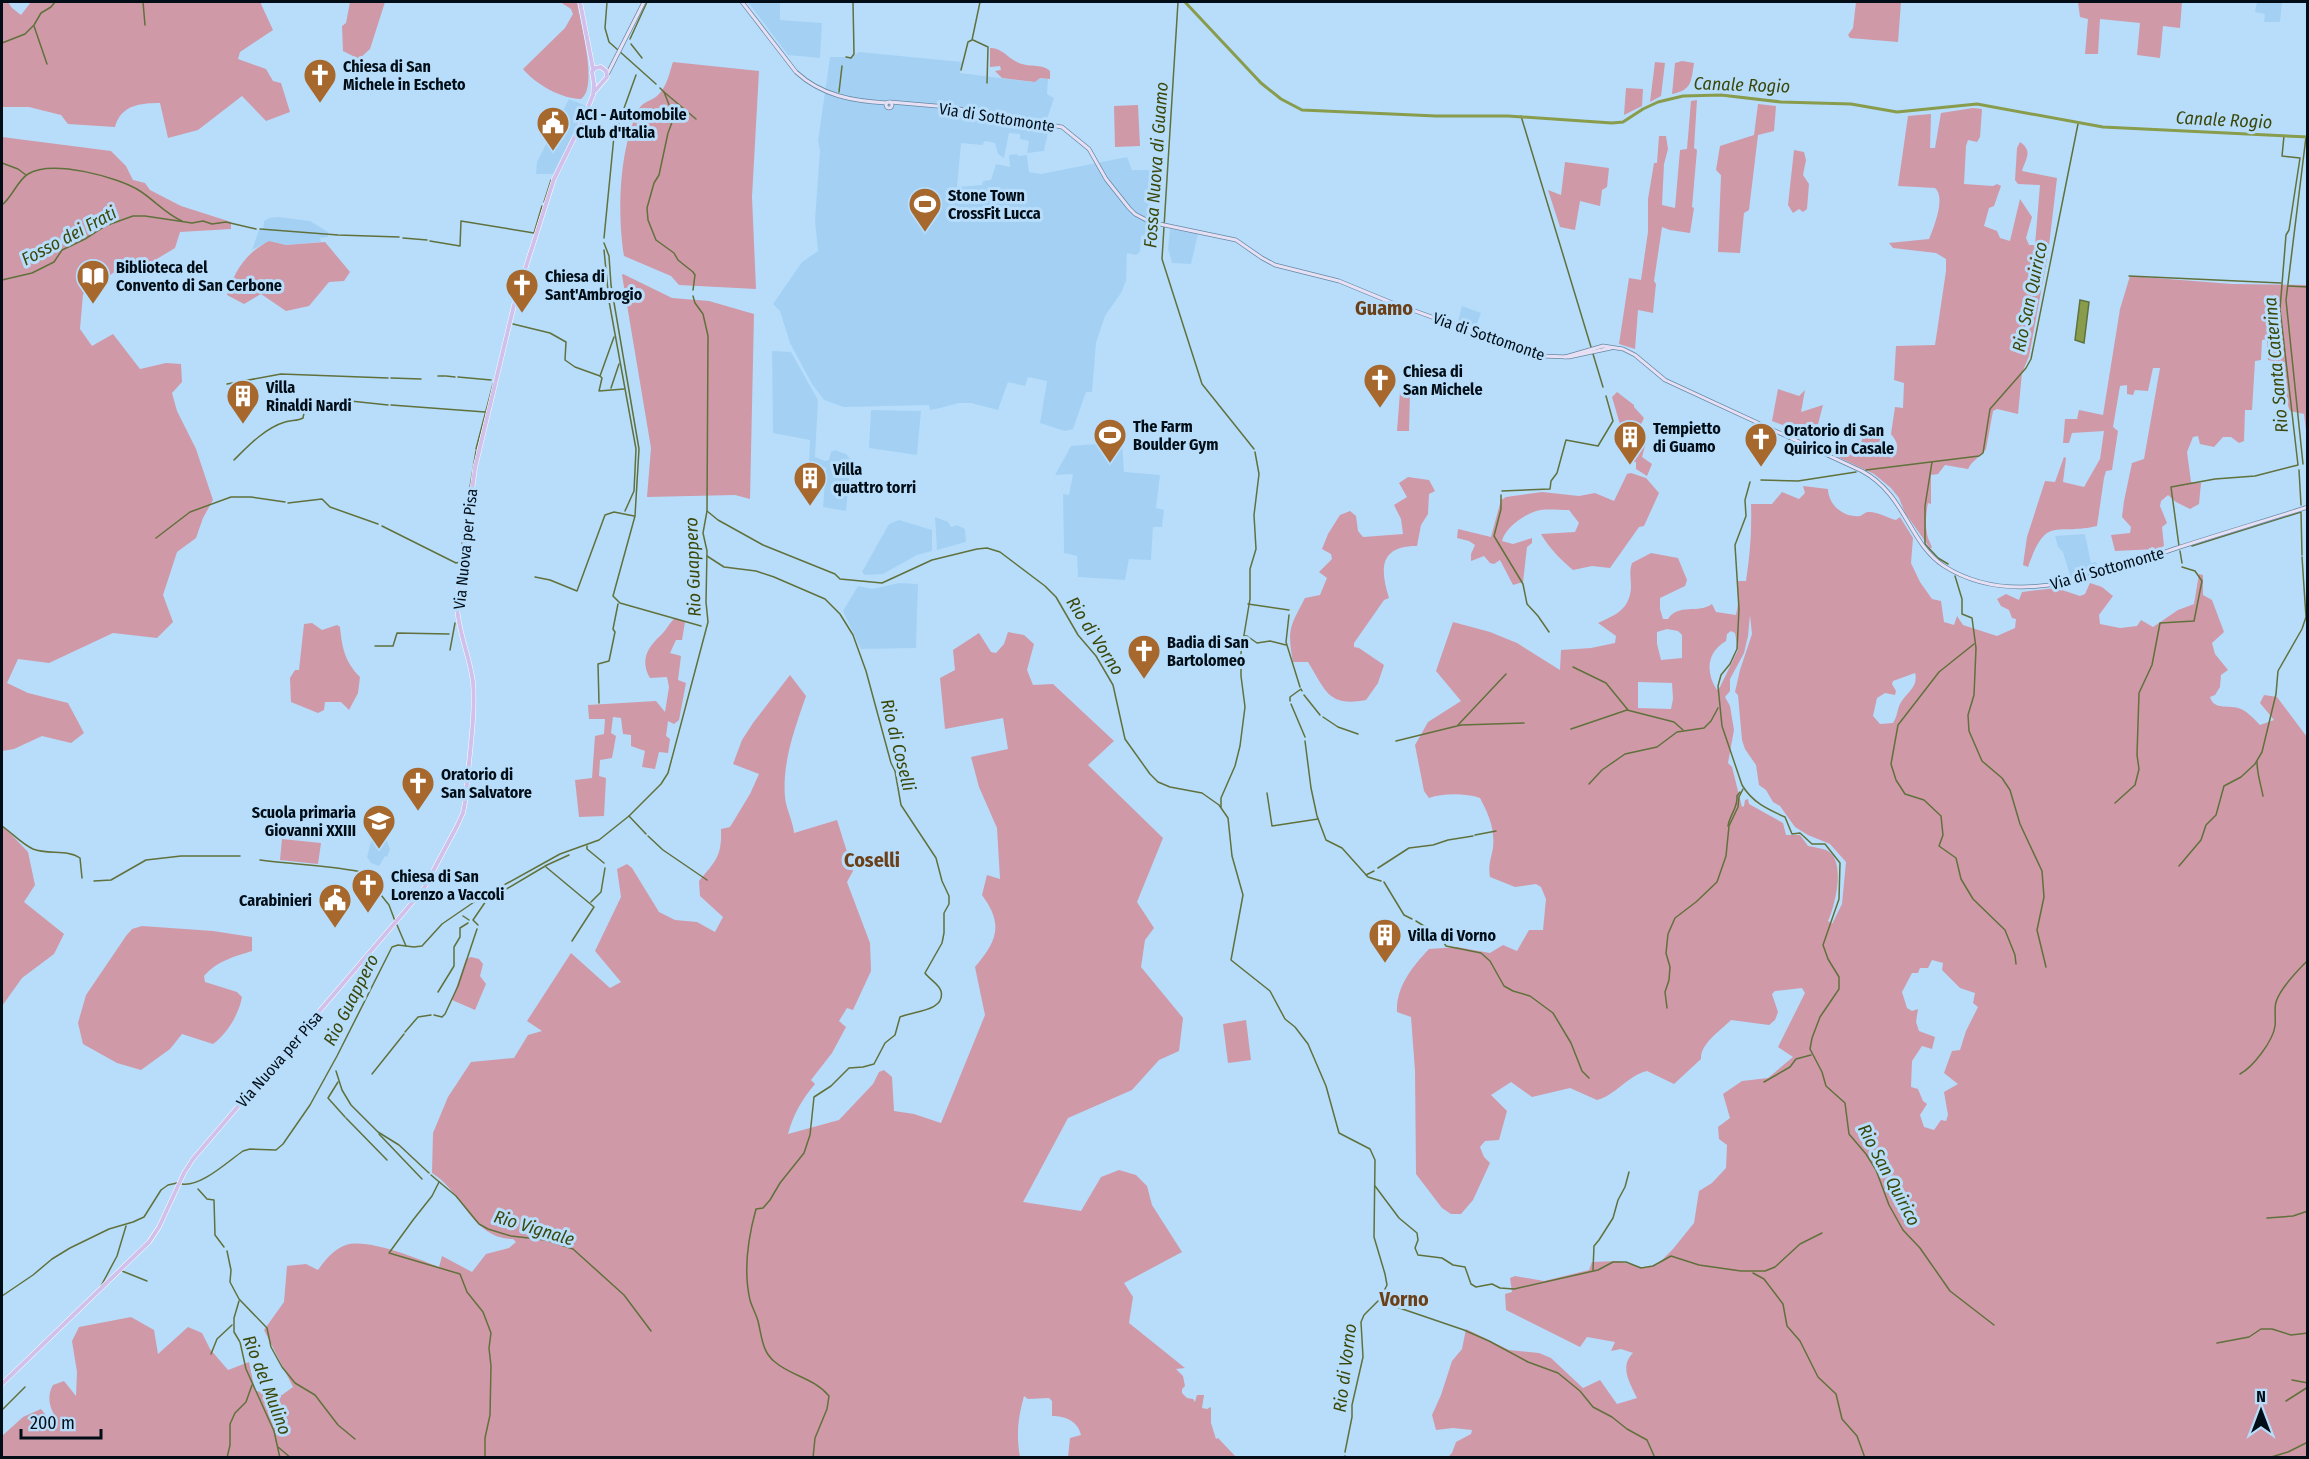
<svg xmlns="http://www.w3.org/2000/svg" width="2309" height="1459" viewBox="0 0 2309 1459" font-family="'Fira Sans Condensed',sans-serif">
  <rect width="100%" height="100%" fill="#b7ddfb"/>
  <g fill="#a4d1f3">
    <polygon points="748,2 780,2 780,20 822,23 820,58 788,55"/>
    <polygon points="2257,2 2282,2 2280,22 2264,22 2265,14 2255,12"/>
    <polygon points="859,52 962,62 960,73 1032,82 1042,78 1048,79 1047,94 1054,98 1047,119 1050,123 1044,151 1027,153 1029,141 1020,139 1020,134 1009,133 1004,158 998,154 995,143 985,141 982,145 961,143 957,187 982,185 983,181 991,180 996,164 1010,167 1009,155 1017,154 1018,156 1027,155 1029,172 1041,174 1127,157 1132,170 1151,170 1147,224 1148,234 1141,236 1140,252 1136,255 1127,253 1126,281 1121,293 1105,316 1096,343 1092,392 1086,392 1073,429 1065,431 1040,423 1047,381 1028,377 1025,386 1008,382 998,410 971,403 959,403 936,409 930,410 929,405 844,407 824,400 812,384 790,343 780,311 773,304 802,262 818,251 815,220 820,150 818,141 830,57 852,57"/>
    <polygon points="569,99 586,106 583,114 553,174 536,174 537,162"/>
    <polygon points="278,217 310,221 328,232 328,237 320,238 321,242 286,245 269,241 252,250 259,230 263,230 264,221 269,218"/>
    <polygon points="1170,229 1198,234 1191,264 1172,263 1168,249"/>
    <polygon points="1462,306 1481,313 1475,329 1472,330 1457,325"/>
    <polygon points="772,351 791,352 818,400 815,457 825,461 829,460 831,452 835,450 846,454 851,460 846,511 823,507 826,468 809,461 810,440 773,433"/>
    <polygon points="871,410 921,411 917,455 869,448"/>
    <polygon points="1122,442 1124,472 1160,475 1156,508 1164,510 1162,527 1153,527 1151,560 1129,559 1125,580 1078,577 1077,556 1064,553 1063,494 1069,495 1073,474 1055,475 1071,446"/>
    <polygon points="935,517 948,522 951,527 957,525 965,529 966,542 937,550"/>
    <polygon points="899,520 932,530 932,551 917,555 883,574 865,575 862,572 889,524"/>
    <polygon points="2085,534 2091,563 2096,562 2099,571 2071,579 2063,552 2058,547 2055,536"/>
    <polygon points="899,583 918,584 916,648 861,649 843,611 858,586 872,589"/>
    <polygon points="377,833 386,839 390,849 387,857 385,856 379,866 371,863 367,857 373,834"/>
  </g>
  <g fill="#d099a8" fill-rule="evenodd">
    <path d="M2,2h6l4,6 9,7 10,-13h231l-1,2 12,26 -33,22 -2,7 28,10 7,12 8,2 9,29 -24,9 -24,-25 -44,34 -30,8 -8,-35c-20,0 -39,2 -45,24l-47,-3 -7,-9 -32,-8h-27z"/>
    <polygon points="350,2 385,2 370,49 359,59 343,51 342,26 346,23"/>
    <path d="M560,2h17c3,19 22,86 4,97 -19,0 -46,-15 -58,-30l42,-41 8,-14 -2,-5z"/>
    <polygon points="1856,2 1901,2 1898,42 1850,38 1848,35 1853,28"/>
    <polygon points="2078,2 2182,2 2180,28 2163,26 2160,58 2137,55 2140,23 2100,19 2098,54 2085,54 2088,19 2080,17"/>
    <path d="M990,48c11,-1 18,10 27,14 10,6 25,1 33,9v8l-10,-1 -5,4 -33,-4 -7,-7 6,-1 -1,-4 -10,1z"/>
    <path d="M1682,61l12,2c-3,19 -2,27 -22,31l3,-31z"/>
    <path d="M673,62l86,9 -7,126 4,92 -77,-4 -8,-9 -47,-20c-7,-42 -5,-108 15,-147 3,-7 12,-8 18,-13 10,-9 12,-22 16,-34z"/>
    <polygon points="1655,62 1665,63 1661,96 1650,102"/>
    <polygon points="1626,88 1643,89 1642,106 1624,115"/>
    <polygon points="1697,100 1694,148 1697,150 1692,207 1694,208 1690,233 1670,230 1662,227 1654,281 1656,284 1653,313 1638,310 1635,349 1619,344 1629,278 1641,280 1648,232 1648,199 1654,163 1657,163 1659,136 1666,136 1668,149 1664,164 1662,205 1675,208 1680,150 1687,149 1691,101"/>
    <polygon points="1758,104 1776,106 1774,131 1758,135 1749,210 1744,213 1740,253 1718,252 1721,175 1716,170 1720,146 1754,135"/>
    <polygon points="1138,105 1140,146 1115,147 1114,106"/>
    <path d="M1973,108l9,1 -2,28 -3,5 -9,-2 -2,6 -2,38 29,2 4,-2 4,2 -7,20 -5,2 -5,18 13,5 3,7 10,3 10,-42 12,18 -6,21 3,7h6l5,-60 -22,-1 -3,-4 2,-32 3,-6c13,9 6,16 2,29l35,7 -9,76 -19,102 -7,17 -4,41 -21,-5 -4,2 -7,38c-5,8 -13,10 -18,20l-23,-4 -7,9 -7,1v29l-3,-1c-2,10 -3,21 -1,31 1,6 4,9 5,14h-2l-25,-35 -6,-15 -8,-10 -17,-14 -36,-17v-3h20l8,-29 18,6 4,25 4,2c8,-10 6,-15 -1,-24l4,-27 8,1 1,-25 -10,-3 2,-34 39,-1 11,-74v-12l-10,-6 -43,-5 -4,-5 40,-4c5,-12 17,-42 6,-51l-37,-2 10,-70 23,-2 -1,34h5l6,-35z"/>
    <polygon points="2,137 111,151 126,166 133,180 145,183 150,190 181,206 231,222 231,229 180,232 175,248 132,274 120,268 83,294 80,329 92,346 113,334 140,369 166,363 181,364 182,382 172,393 177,411 196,449 213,500 203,518 196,538 177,552 163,595 173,622 157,638 113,633 49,663 18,659 7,683 28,693 68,703 84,733 71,743 42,736 14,749 2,751"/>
    <polygon points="1794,150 1804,152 1806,160 1803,175 1809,184 1807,209 1803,212 1799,209 1793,213 1788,205"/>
    <polygon points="1565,162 1609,168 1607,187 1602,190 1600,206 1580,201 1575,230 1560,227 1548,190 1561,195"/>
    <path d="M269,241l17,4 39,-3 25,30 -6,9 -15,1 -20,24 -23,5 -25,-17 -17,10 -17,-9c8,-25 19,-42 42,-54z"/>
    <polygon points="623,274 672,298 709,301 754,314 750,499 735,495 647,497 651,448 622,275"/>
    <path d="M2130,276l102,8 75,1v153l-3,-24 -14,-3 -3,-8 -3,-40 -16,-3 -1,-21 -5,1 -1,20 -6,1 -3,49h-7l-1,31 -5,2 -8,-6h-8l-9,10 -14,-3 -2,-8 -5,1 -6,15 4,30 10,1 -2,21 -9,5 -14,-7 -8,-7 -7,6 -1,5 7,17 -5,4 2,19 -7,3 -42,2 -4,-16 19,-2 1,-6 -9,-10 2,-16 8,-38 12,-4 16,-91h-7l-5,23 -13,-1 -2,5 -6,-1v-9l-7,1 -7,41 5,4 -6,39 -6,1 -2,7 -7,48c-43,10 -50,-12 -69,41l-5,-2 4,-28 18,-56 10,1 9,-25 2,1 -3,24 21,5 16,-28 4,-28 -32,2 -3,10h-6l2,-24h12l2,-9 24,5 17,-106z"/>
    <polygon points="1778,389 1799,396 1805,390 1801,412 1823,405 1817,428 1801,432 1772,421"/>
    <polygon points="1400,392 1410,392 1409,431 1397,431"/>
    <polygon points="1617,392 1634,405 1634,407 1644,418 1636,435 1646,442 1642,457 1652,464 1647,476 1636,469 1636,462 1631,462 1612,397"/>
    <path d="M1631,473l15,5 13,15 -15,33 -5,1 -29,41 -18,-2 -19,4c-13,-11 -23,-21 -32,-36l34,-2 4,-9 -10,-13c-9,0 -19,-1 -28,0 -14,2 -36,17 -39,31l11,3 19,-6v5l-5,4 -4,35 -10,3 -13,-25 -6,4 -4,-1 -6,-7 -13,5v-7l4,-9 -6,-4 -12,-3 1,-9 33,8 10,-37 5,-3 36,-5 37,4 16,-3 19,8 13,-27z"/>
    <path d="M1408,477l21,3 6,11 -6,3 -1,20 -7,11 -4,21c-38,0 -37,23 -28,52l-5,2 -30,43v4l5,1 25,17 -6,18 -12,17c-38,7 -40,-9 -58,-38h-15c-6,-33 -3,-35 12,-64l15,-3 7,-17 -8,-6 13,-13 -1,-5 -9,-5 6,-15 12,-19 10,-4 6,5 2,15 5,6 40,-3 -2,-15 -7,-14 13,-8 -8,-14z"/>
    <path d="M1803,486l25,3c0,15 15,29 32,27 3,-1 5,-4 8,-4 8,-1 20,6 28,8l4,-3 13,21 -2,25 9,19 12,17 9,2 3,21 10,3 3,-9 6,9 34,11 18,-8 1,-9 -4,-1 -3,-8 -8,-4 -4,-7 9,-5 13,6 3,-8 34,-4 24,8 5,-2 5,-11 12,4 11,9 -14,19 1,9 20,4 17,-2 4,-6 12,7 25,-17 16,-6 5,-30 4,1v20l9,5 12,32 -12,11 3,11 13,16 -7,5 -1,12 -5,8 -5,2c4,14 19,7 31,12 8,4 13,10 19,16l14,-5 -14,-17 4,-8 13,2 30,40v720h-859l4,-4 4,-11 15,-8 1,-4 -19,-2 -17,2 -4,-15 9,-20 11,-34 10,-12 4,-20 43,21 30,3 12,5 32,30 17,-8 17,24 20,-6c-7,-15 -18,-31 -4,-45l-12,-4 -10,2 4,-9 -28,-5 -7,10 -74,-37 -1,-16 7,-2 -2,-14 5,-2 29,5 45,-11 3,-8 26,-1 26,7 13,-3 16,-16 21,-26 5,-32 13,-8 14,-15 1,-23 -8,-6 -1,-12 12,-9 -7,-24 19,-13 26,-3 25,-21 -15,-10 27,-54 -3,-5 -27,3 -3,3 6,18 -3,8 -6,5 -38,-5c-10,10 -31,24 -30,39l-27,25 -27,-13c-20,5 -31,24 -50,29l-27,-12 -38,9 -21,-15 -20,13 16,16 -8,29 -14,1 -5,6 4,10 6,6 -17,37 -12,14h-10l-9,-6 -26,-34 -1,-103 -4,-54 -14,-5c-1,-25 15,-45 32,-63l28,-2 33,6 13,-8 14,6 12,-21h14l3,-31 -5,-12 -5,-3 -21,3 -25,-10c-2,-12 1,-18 3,-29 2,-19 -4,-33 -13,-50 -14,-5 -37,-5 -51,0l-5,-7 -9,-46 13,-23 33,-21 -25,-30 17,-49 37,10 27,11 43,27 1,-20 30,-2 24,-5 1,-7 -18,-13c18,-8 32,-14 33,-36 0,-9 -2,-15 1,-24l19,-10 27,5 9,22 -2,6 -25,12v11l3,10h5c10,-16 31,-5 44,-15l4,8 20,3 2,-11v-23h8c4,-26 6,-51 5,-77h21l10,-12 17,7 6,-6zM1750,615l2,19 -12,36 -5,22 3,3 4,45 3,9 11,16 3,20 7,5 7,12 7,4 15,21 13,8 22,9 16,18 -4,42 -10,20 -4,-3c7,-15 19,-62 -2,-71 -5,-2 -13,-3 -18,-4l-8,-11h-14l-3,-12 -34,-19 -1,-5 -3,1 -1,6 -2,1 -10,-40 -4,-4 6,-33 -4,-24 -5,-9 5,-6v-12l14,-26 4,-17zM1667,629l11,2 4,4v23l-21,2 -4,-16v-12zM1731,631l4,2 3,17 -18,37 -3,3c-12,-18 -10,-38 9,-49l1,-7zM1915,673c4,14 -9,20 -15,31 -3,7 -3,13 -7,19l-13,1 -7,-8 4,-18 8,-5 10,2 1,-4 -4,-7 1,-3zM1638,682l34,1 1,16 -2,10 -33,-1zM1932,960l11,3 -1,7 18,18 15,5 -2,10 5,4 -12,24 -6,19 -8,1 -8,22 14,11 -14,8 4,23 -2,6 -5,-1 -7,10 -10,-3 -4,-12 7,-11 -4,-3 -5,-12 -7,-2 1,-26 10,-15 10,3 3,-12 -16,-6 -3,-9 2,-13 -6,2 -5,-3 -5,-16 10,-19h6l2,-5h8z"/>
    <path d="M675,618l10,4 -3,18h-6l-6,13 11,3 -3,24 8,3 -7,37 -5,4 -6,-3 -2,15 4,3 -2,14 -9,-1 -4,17 -13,-2 3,-16 -14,-5v-11l-8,-1 -2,-16 -8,-1 -2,16 5,3 -4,22 -12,2 -1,16 7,2 -2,38 -25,1 -4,-37 17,-2 3,-42 9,-2 1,-15h-16l-1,-14 68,-4 9,11 4,-25 -2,-10 -17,1c-10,-17 -3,-30 10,-42 6,-5 9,-13 15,-18z"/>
    <path d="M312,623l10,7 15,-5 3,2c2,21 5,35 20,50l-2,16 -9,17 -8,-8h-16l-1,8 -6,3 -27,-11 -1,-24 5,-8h4l5,-46z"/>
    <path d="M1008,632l16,3 10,9 -7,26 6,15 20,-1 61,57 -26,24 75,73 -26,64 17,26 -9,12 -4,27 42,51 -4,33 -20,9 -27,30 -64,28 -45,84 58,9 20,-34 18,-7 17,5 11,11 5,19 30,47 -58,31 9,14 -4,26 56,45 -9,1 7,7 2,10 -3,3v4l5,5 6,1 2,3 2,-7h7l-2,13 5,1 4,-2v16l5,16 2,-1 18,19h-168l2,-19 11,-3c-3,-14 -16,-19 -29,-19v-15l-3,-3 -21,1 -4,-3c-6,22 -8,39 -4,61h-1018v-21l21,-19 18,-8 13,17 4,-6c-8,-10 -12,-23 -5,-35l11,-4 12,15 1,-24 -5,-31 7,-14 52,-10 23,13 4,24 30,-27 14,6 8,16 18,21 21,-8 6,29 27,4 11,-8 -29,-57 20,-28 3,-36 19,-2 12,6c7,-10 16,-21 28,-25 22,-7 72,14 93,22l3,-11 30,16 14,-18 23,-6 7,-6 -3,-3c-41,0 -50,-47 -81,-66l1,-40 15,-36 23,-35 43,-4 14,-23 14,-4 -15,-10 44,-68 39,35 11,-6 -26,-31 26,-54 -4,-28 10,-5 5,4 27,44 16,8 22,2 18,10 8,-15 -23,-21 -1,-15c17,-20 23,-25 22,-52l9,-2 20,-33 9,-20 -26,-10 9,-24 11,-17 37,-48 16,21c-11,32 -24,66 -21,101 1,12 8,24 9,36l43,-13 16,51 -6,11 23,61 1,28 -18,39 -6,-2 -8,13 7,6 -14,26 -21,27 4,4c-13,15 -22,31 -27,50l51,-14 34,-36 6,-12 5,-2 8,7 2,34 20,3 27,9 44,-108 -10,-48c22,-26 29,-42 7,-72l5,-20 13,4 -3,-51 -18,-41 -8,-30 37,-8 -5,-31 -58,11 -5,-51 15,-8 -2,-20 26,-17 12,19 5,1 8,-9z"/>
    <polygon points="2,825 28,852 35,885 24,902 64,934 54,954 22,978 2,1006"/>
    <polygon points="282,839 321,843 318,864 280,860"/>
    <path d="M142,926l71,5 39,6v14c-19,6 -35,10 -48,25l1,6 32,10 5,5c-3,17 -15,37 -29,47l-31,-10 -12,15 -29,21 -24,-7 -34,-19 -5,-21 8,-28 40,-59 6,-7z"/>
    <polygon points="471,957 479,959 483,964 480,976 486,984 475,1010 452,1000 466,959"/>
    <polygon points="1246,1020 1251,1060 1228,1063 1223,1024"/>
  </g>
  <polygon fill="#889c4b" stroke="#60713b" stroke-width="1.5" points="2080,300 2089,302 2084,343 2075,340"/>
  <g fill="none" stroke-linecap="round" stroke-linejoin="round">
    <g stroke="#60713b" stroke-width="1.5">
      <polyline points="143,2 145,25"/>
      <polyline points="607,2 605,28 609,42 656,84"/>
      <polyline points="1178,2 1162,259 1202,384 1254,449"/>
      <polyline points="34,26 47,64"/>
      <polyline points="630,39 647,2"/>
      <polyline points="973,40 988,47 987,83"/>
      <polyline points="2,43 25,34 34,25 41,13 51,7 55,2"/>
      <polyline points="631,44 642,58"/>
      <polyline points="846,57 851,58 854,54 853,2"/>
      <polyline points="961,70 968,42 972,40 980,2"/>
      <polyline points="660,88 664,92 674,117 668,133 659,175 654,183 647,208 648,220 656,240 674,253 678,260 693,272 695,275 693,290"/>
      <polyline points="664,92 696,119"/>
      <polyline points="839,92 842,66"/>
      <polyline points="1521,116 1591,347"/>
      <polyline points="2,163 18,169 26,175"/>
      <polyline points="544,202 551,180"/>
      <path d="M2,205c11,-9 15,-24 26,-31 24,-15 90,3 112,17 14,9 27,24 42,30"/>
      <polyline points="260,229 338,235 399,237"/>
      <polyline points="403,238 427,240"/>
      <polyline points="604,238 614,136 636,75"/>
      <polyline points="430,241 460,246 461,221 534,233 542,206"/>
      <polyline points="604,243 609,256 611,285 639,449 635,516 613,596 620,603 701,626"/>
      <polyline points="604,250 609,301 636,449 634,491 625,511"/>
      <polyline points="2129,276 2281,283"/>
      <polyline points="2,280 32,273 54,262 62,250 85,239 105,226 133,216 145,216 192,223 203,221 212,224 226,222 256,229"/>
      <polyline points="2288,286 2308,287"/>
      <polyline points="513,324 550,333 566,342 565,360 575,367 600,376"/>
      <polyline points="614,337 600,376 602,378 599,391 624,389"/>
      <polyline points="1593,354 1603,387"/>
      <polyline points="438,376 445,376"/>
      <polyline points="446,376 455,377"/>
      <polyline points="458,377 491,380"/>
      <polyline points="391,378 421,379"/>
      <polyline points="227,384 281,374 388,378"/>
      <polyline points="611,388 619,364"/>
      <polyline points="391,405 485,412"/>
      <polyline points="305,410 341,400 388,405"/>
      <polyline points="476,449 493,384"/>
      <path d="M234,460c14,-14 31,-32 51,-38 6,-2 13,-1 18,-4l1,-5"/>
      <polyline points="1932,462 1925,506 1925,544 1938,558 1948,564"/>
      <polyline points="2303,464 2286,300 2306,137"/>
      <polyline points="1866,470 1979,456 1983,453 1990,409 2026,368 2031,359 2078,124"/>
      <polyline points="2299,470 2301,505"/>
      <polyline points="1761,480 1798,481 1856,472"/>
      <path d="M1750,482l-5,18 1,16 -11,29 4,64 -2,40 -7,15 -9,11 -3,11 4,40 20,59c10,17 25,24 43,32l7,17 8,-1 12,11h13l15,19 -1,36 -16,46 5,14 11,18v12l-19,28 -8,21 -2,11 12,23 4,14 19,17 4,31 17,20 10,16 13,35 14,25 17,18 30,43 44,34"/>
      <polyline points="1502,491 1550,489 1551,481 1557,473 1566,440 1598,446 1613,421 1606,396"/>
      <polyline points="469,493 476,451"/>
      <polyline points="1501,495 1501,509 1494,536 1523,584 1527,604 1538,616 1549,632"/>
      <polyline points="288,503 322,499 330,507 378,524"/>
      <polyline points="707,511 718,520 763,545 835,574 840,579 882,583 932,560 977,549 987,548 1000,552 1045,586 1056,597 1078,635 1096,656 1113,685 1125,739 1150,774 1158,782 1170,787 1202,793 1219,805 1228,818 1232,856 1243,895 1231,960 1270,991 1285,1019 1295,1027 1308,1044 1326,1086 1339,1133 1370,1149 1375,1160 1374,1237 1385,1274 1387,1285 1380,1299 1364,1315 1361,1322 1363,1357 1352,1405 1352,1417 1345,1452"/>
      <polyline points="466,512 467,507"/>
      <polyline points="382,526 456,563 460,562 463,537"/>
      <polyline points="463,533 465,516"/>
      <polyline points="156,538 190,512 231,497 251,497 285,502"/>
      <polyline points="2179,546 2171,487 2215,479 2255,476 2298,465 2280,309 2286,235 2289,230 2300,158 2282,156 2284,136"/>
      <polyline points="2192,546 2301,512 2302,555"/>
      <polyline points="2180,551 2182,563"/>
      <path d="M707,556l17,11 32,4 18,6 51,22 15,15 13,21 13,36 25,92 4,8 6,34 35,53 6,23 7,15v8l-5,9v20l-2,10 -17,30c4,6 14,11 16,18 5,21 -30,20 -41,26l-5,18 -10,8 -11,21 -11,3 -14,1 -18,18 -17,11 -4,38 -6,18 -24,30 -10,17 -7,8 -7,1c-8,29 -13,61 -6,91 2,7 6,14 8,21 4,16 4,31 17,41 16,14 39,16 54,34l-2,13 -12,29 -2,20"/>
      <polyline points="1955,576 1962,599 1962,614 1972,618 1976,648 1975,672 1974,695 1968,715 1969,731 1982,761 2002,778 2010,790 2020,824 2042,871 2044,897 2037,930 2046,967"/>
      <polyline points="535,577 550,580 577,591 605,515 614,512 634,516"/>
      <polyline points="1248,604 1289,610"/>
      <polyline points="1289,615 1286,642 1300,687"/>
      <polyline points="1244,636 1247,636 1257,643 1270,641 1286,645"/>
      <polyline points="1974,644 1939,672 1898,725 1891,764 1896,780 1905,794 1924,800 1941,816 1943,835 1939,846 1956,858 1961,879 1973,899 2005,930 2015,955 2016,964"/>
      <polyline points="375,646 393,646 397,633 449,634"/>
      <polyline points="450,650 455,623"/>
      <polyline points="1573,667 1606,683 1628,710"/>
      <polyline points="1304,695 1320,715"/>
      <polyline points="1290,701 1290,697 1301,689 1302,691"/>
      <polyline points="599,703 598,664 609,661 615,632 613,629 618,604"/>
      <polyline points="1291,704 1305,737"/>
      <polyline points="1323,717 1338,727 1358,734"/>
      <polyline points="1458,725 1506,674"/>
      <polyline points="1571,729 1627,710 1674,722 1683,730"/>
      <polyline points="1305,741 1311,788 1317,816 1326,840 1342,848 1368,877 1381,881"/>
      <polyline points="1396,741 1461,725 1524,723"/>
      <path d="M2257,762c0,12 4,23 6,34"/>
      <polyline points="1589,784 1602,770 1625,754 1657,747 1677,732 1704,728 1711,721 1718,708"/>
      <polyline points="1267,793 1272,826 1318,819"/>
      <polyline points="2115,803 2135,785 2139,769 2137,755 2139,693 2152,665 2160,623 2194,621 2202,581 2195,571 2182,567"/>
      <polyline points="1221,807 1221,798 1235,766 1240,746 1245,707 1241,676 1241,653 1250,599 1250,569 1256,549 1254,515 1259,474 1255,452"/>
      <polyline points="629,816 646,834"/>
      <path d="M2,826c10,7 20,18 31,23 15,6 35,0 47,9l2,20"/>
      <path d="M1728,826c2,-12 10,-18 9,-30l3,-4"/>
      <polyline points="1475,835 1496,831"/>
      <polyline points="648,836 663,850 707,880"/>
      <polyline points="587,846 587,849 604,863"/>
      <path d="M260,860c36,5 71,5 106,13"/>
      <polyline points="2179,866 2201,840 2206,825 2216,815 2224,786 2241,777 2255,764 2262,752 2276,694 2278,671 2302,629 2306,617 2302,557"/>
      <polyline points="546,867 594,907 572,941"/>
      <polyline points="1378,868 1409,848 1433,845 1448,840 1473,836"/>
      <polyline points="1366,875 1374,871"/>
      <polyline points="94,881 111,880 146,860 181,856 240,856"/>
      <polyline points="1384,882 1404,915 1412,919"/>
      <polyline points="377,890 389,905 395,921"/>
      <polyline points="591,902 601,892 605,868"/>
      <polyline points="463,916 469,920"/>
      <polyline points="1416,921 1440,936 1446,946 1481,953 1490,961 1504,986 1513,991 1530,996 1553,1013 1571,1043 1582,1071 1589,1078"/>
      <polyline points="397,925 406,946"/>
      <polyline points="478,925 473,920 486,901 547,865 569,855"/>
      <polyline points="438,992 454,966 454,947 460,937 460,928 468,923"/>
      <polyline points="1667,1008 1665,992 1669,980 1670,967 1666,953 1668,934 1675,918 1696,902 1717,882 1726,856 1729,826 1738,807 1739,797 1743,789"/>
      <polyline points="434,1015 442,1017 445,1014 458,986 477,929"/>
      <polyline points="405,1032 418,1017 431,1015"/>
      <polyline points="336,1071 342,1090 351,1105 378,1132 399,1145 429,1173"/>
      <polyline points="372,1074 404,1034"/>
      <path d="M2240,1074c13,-7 33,-33 35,-48 1,-8 -1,-17 1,-24 4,-14 22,-32 32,-42"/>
      <polyline points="338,1082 328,1098 345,1117"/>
      <polyline points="1764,1082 1790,1067 1796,1059 1811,1055"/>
      <polyline points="346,1118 387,1160"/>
      <polyline points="379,1134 422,1179"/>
      <polyline points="431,1175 456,1196 479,1224 488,1229 511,1236 546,1240 573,1249 624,1295 651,1331"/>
      <polyline points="439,1182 432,1196 413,1220 389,1253 460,1274 467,1292 483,1312 491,1333 489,1348 491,1366 490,1415 485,1438 485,1458"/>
      <path d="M182,1184c19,3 45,-22 61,-33l7,-2 26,1 7,-6 27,-39 27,-49 55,-109 6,-2 16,2 8,-1 20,-22 35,-24 83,-46 39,-14 30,-24 32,-32 7,-11 40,-151 -2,-20 1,-51 -4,-18 4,-22 1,-175 -5,-22 -8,-11 -2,-7"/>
      <polyline points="1375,1186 1399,1218 1417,1233 1418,1240 1415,1248 1418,1255 1442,1258 1453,1265 1465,1267 1471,1284 1476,1287 1492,1284 1500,1288 1514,1289 1598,1270 1613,1262 1626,1262 1641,1268 1653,1266 1671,1256 1699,1265 1741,1271 1765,1271 1775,1267 1800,1244 1822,1233"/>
      <polyline points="198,1189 207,1199 214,1200 215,1235 224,1247"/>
      <polyline points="2267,1218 2293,1216 2308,1211"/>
      <polyline points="227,1251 231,1270 230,1282 239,1299 267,1328 271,1347 282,1367 295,1383 315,1395 338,1425 355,1439"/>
      <polyline points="1593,1270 1594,1246 1599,1240 1613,1218 1618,1200 1625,1187 1629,1172"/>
      <polyline points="122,1271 147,1281"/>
      <polyline points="1753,1273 1764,1279 1783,1304 1787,1326 1800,1341 1818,1377 1836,1394 1842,1419 1857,1436 1865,1458"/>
      <polyline points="101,1286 117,1256 126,1226"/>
      <polyline points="2,1296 33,1275 52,1259 70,1248 109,1229 133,1222 144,1217 161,1190 168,1185 177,1183"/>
      <polyline points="239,1301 234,1318 234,1332 240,1342 246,1369 274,1431 280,1458"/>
      <polyline points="1379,1301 1464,1330 1489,1341 1528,1362 1558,1373 1580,1391 1593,1407 1612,1417 1627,1429 1647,1440 1655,1458"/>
      <polyline points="2217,1343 2249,1337 2261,1329 2272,1329 2291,1335 2308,1333"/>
      <polyline points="211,1354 217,1339 232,1325"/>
      <polyline points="2292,1380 2308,1383"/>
      <polyline points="2286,1401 2308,1387"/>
      <polyline points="2,1410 25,1387"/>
      <polyline points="278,1447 291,1458"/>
      <polyline points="1345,1456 1345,1458"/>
      <polyline points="227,1458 230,1445 230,1424 235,1413 246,1402 252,1385"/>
      <polyline points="2268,1458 2288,1452 2308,1442"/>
    </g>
    <polyline stroke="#889c4b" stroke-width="3" points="1185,2 1261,83 1281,99 1302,110 1436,116 1508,116 1612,123 1623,122 1643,109 1658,102 1683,96 1721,95 1781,102 1851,104 1897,112 1977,104 2103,127 2308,137"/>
    <g stroke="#6589a4" stroke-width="4.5">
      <g id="secondary">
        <path d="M742,2l54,70c26,24 57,29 91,31"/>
        <polyline points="607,75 644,2"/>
        <circle cx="889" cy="105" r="3"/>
        <polyline points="890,102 948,107 1062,127 1089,149 1106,179 1129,208 1135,214 1150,222 1236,240 1262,258 1275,265 1339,281 1390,302 1540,356 1569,357 1611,348"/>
        <path d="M1565,357l38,-11 20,3 12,6 30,25 197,91c44,24 46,71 82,95 72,46 161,6 233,-18 43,-14 87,-27 131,-41"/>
      </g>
    </g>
    <g stroke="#fff" stroke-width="5">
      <g id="primary">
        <polyline points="580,2 593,69"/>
        <path d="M2,1384l147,-142 10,-15 25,-54 9,-14 230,-269 34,-64 6,-13 3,-16c2,-34 10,-81 7,-115 -3,-26 -16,-52 -16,-78l18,-136 40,-167 39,-122 29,-59 10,-25 1,-11 -2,-12 3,-4 6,-1 5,4 1,6 -13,15"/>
      </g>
    </g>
    <use href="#secondary" stroke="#e7e0f5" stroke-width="3"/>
    <use href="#primary" stroke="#d0c0eb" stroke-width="4"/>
  </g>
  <defs>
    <g id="church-pin" transform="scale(1.725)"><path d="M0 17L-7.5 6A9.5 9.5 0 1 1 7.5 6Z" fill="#a6682d" stroke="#b7ddfb"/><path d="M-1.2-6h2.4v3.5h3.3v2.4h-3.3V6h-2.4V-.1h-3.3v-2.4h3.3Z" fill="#fff"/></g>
    <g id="civic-pin" transform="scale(1.725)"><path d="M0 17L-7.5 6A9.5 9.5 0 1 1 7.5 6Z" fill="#a6682d" stroke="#b7ddfb"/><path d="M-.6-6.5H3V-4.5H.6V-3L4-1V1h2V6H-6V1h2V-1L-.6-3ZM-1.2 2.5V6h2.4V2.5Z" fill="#fff"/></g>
    <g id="stadium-pin" transform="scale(1.725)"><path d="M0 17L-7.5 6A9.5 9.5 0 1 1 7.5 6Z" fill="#a6682d" stroke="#b7ddfb"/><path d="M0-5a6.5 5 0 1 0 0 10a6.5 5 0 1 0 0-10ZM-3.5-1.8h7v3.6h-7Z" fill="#fff"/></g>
    <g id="library-pin" transform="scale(1.725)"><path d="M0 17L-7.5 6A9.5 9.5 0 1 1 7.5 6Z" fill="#a6682d" stroke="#b7ddfb"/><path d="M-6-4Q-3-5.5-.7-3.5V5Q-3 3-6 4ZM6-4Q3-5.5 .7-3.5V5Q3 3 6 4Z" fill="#fff"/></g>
    <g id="building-pin" transform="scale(1.725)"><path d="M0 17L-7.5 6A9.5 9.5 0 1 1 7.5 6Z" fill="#a6682d" stroke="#b7ddfb"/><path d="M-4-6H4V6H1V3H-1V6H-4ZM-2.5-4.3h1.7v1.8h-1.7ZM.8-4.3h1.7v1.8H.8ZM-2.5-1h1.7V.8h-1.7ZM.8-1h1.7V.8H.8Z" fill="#fff"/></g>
    <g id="school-pin" transform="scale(1.725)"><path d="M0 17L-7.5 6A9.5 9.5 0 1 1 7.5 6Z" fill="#a6682d" stroke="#b7ddfb"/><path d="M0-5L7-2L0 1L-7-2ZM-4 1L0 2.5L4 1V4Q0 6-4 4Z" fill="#fff"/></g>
  </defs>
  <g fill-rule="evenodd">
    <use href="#church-pin" x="320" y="75"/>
    <use href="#civic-pin" x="553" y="123"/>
    <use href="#stadium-pin" x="925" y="204"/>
    <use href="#library-pin" x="93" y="276"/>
    <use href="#church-pin" x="522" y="285"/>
    <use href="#church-pin" x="1380" y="380"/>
    <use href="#building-pin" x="243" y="396"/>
    <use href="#stadium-pin" x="1110" y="435"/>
    <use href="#building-pin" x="1630" y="437"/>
    <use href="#church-pin" x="1761" y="439"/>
    <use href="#building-pin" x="810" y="478"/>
    <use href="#church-pin" x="1144" y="651"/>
    <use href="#church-pin" x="418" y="783"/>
    <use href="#school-pin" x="379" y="821"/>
    <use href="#church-pin" x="368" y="885"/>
    <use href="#civic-pin" x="335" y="900"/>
    <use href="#building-pin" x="1385" y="935"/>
  </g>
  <g text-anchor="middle" stroke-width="6" stroke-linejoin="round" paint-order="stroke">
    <g font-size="16" font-weight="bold" fill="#020e17" stroke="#b7ddfb" text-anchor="start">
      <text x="343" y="72">Chiesa di San<tspan x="343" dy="18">Michele in Escheto</tspan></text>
      <text x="576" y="120">ACI - Automobile<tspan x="576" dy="18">Club d'Italia</tspan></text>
      <text x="948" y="201">Stone Town<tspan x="948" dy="18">CrossFit Lucca</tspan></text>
      <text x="116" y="273">Biblioteca del<tspan x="116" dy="18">Convento di San Cerbone</tspan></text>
      <text x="545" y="282">Chiesa di<tspan x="545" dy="18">Sant'Ambrogio</tspan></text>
      <text x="1403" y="377">Chiesa di<tspan x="1403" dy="18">San Michele</tspan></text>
      <text x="266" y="393">Villa<tspan x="266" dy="18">Rinaldi Nardi</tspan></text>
      <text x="1133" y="432">The Farm<tspan x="1133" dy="18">Boulder Gym</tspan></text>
      <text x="1653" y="434">Tempietto<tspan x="1653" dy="18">di Guamo</tspan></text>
      <text x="1784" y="436">Oratorio di San<tspan x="1784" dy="18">Quirico in Casale</tspan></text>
      <text x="833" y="475">Villa<tspan x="833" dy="18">quattro torri</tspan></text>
      <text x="1167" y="648">Badia di San<tspan x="1167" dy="18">Bartolomeo</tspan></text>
      <text x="441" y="780">Oratorio di<tspan x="441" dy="18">San Salvatore</tspan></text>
      <text x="356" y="818" text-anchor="end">Scuola primaria<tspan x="356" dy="18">Giovanni XXIII</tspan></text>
      <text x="391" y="882">Chiesa di San<tspan x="391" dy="18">Lorenzo a Vaccoli</tspan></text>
      <text x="312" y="906" text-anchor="end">Carabinieri</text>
      <text x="1408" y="941">Villa di Vorno</text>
    </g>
    <g font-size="16" fill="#020e17" stroke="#b7ddfb">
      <text transform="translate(997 117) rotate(9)" y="6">Via di Sottomonte</text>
      <text transform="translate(1489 336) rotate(19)" y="6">Via di Sottomonte</text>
      <text transform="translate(465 549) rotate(-84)" y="6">Via Nuova per Pisa</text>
      <text transform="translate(2107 568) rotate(-16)" y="6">Via di Sottomonte</text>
      <text transform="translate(279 1059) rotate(-49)" y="6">Via Nuova per Pisa</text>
    </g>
    <g font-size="18" font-style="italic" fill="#3b480a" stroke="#b7ddfb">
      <text transform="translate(1742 85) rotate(2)" y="6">Canale Rogio</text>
      <text transform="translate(2224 120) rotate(3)" y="6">Canale Rogio</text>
      <text transform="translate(1156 165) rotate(-86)" y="6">Fossa Nuova di Guamo</text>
      <text transform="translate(69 236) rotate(-28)" y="6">Fosso dei Frati</text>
      <text transform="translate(2030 297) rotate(-78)" y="6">Rio San Quirico</text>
      <text transform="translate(2276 365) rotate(-95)" y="6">Rio Santa Caterina</text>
      <text transform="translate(693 567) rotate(-92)" y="6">Rio Guappero</text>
      <text transform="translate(1095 636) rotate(57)" y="6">Rio di Vorno</text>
      <text transform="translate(898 745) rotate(76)" y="6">Rio di Coselli</text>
      <text transform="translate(351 1000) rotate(-63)" y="6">Rio Guappero</text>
      <text transform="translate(1889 1175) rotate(62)" y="6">Rio San Quirico</text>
      <text transform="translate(534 1228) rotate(17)" y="6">Rio Vignale</text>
      <text transform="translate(1345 1368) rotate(-83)" y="6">Rio di Vorno</text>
      <text transform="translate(267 1385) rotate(69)" y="6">Rio del Mulino</text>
    </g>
    <g font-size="20" font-weight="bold" fill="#6b4018" stroke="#b7ddfb">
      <text x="1384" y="315">Guamo</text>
      <text x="872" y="867">Coselli</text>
      <text x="1404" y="1306">Vorno</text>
    </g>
  </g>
  <rect width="2309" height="1459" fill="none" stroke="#020e17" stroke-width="6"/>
  <g transform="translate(2261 1411)" stroke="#b7ddfb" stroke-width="4.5" paint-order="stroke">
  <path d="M0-4.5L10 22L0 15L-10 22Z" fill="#020e17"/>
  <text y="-9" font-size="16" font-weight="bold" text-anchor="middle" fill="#020e17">N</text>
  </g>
  <path d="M21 1429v9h80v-9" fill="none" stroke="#020e17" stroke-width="3"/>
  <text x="30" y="1429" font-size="18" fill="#020e17" stroke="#b7ddfb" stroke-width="4.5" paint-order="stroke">200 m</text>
</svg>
